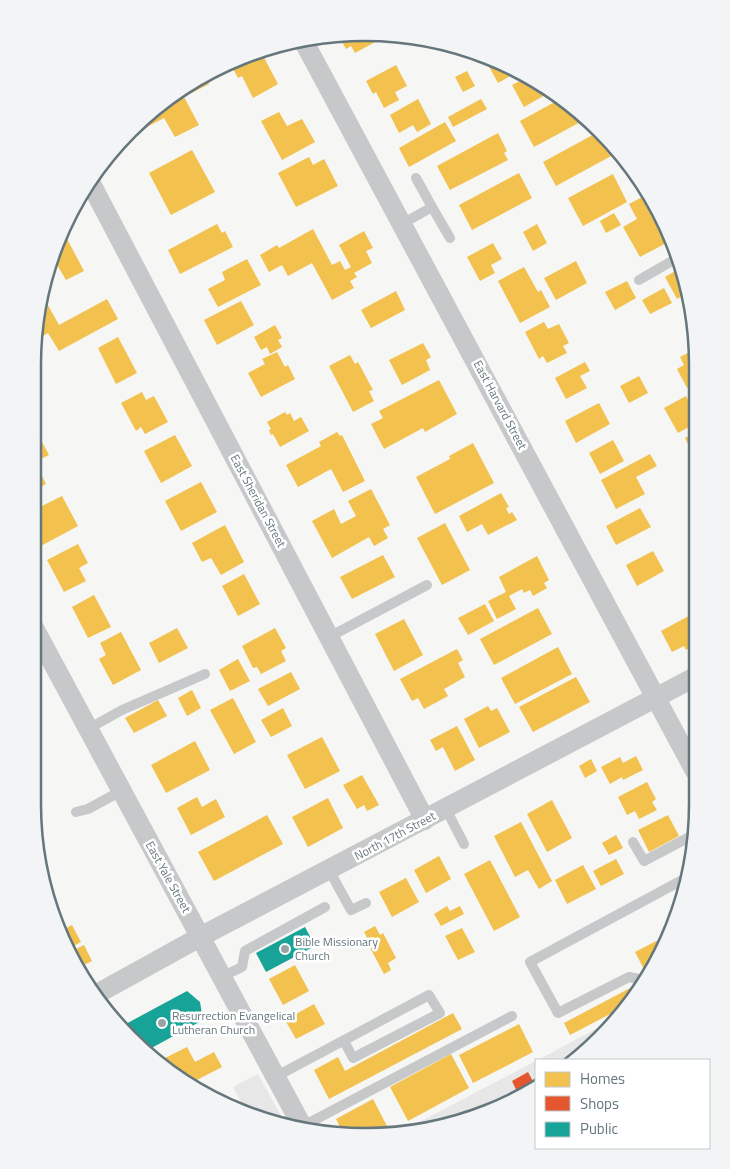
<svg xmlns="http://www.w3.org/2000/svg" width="730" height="1169" viewBox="0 0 730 1169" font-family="'Titillium Web',sans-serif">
  <rect width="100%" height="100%" fill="#f6f6f5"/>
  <g fill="#e6e7e6">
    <polygon points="618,1017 575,1060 538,1060"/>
    <polygon points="536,1061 536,1084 472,1119 404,1130"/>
    <polygon points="258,1074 285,1123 258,1119 246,1112 233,1087"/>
  </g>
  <g fill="#f2c14e">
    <polygon points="375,34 379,40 355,53 351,46 346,49 340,38 346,35"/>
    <polygon points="260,50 278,84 253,98 242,76 238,78 230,63"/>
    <polygon points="494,60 512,67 519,71 498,83 487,63"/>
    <polygon points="396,65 407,86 395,92 399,100 384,108 376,92 373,94 366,81"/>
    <polygon points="467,71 475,86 463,92 455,77"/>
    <polygon points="204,75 209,84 184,97 199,125 175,137 164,118 124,139 146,115"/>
    <polygon points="528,77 552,91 524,107 512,85"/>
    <polygon points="562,98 586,119 534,147 520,121"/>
    <polygon points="418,99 431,124 417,132 413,125 399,133 390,115"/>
    <polygon points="481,99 487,109 453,127 448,117"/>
    <polygon points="279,112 287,126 302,119 315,142 282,160 261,121"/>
    <polygon points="445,122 456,141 409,167 399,148"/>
    <polygon points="600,131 613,155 556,186 543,162"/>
    <polygon points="498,133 507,151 504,153 508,160 450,190 437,166"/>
    <polygon points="192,150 215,192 171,215 149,173"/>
    <polygon points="309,157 313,165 324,159 338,186 296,207 278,173"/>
    <polygon points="519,173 532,198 472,230 459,205"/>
    <polygon points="613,174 627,202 583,226 568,198"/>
    <polygon points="648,194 672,240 640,257 623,227 637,219 629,204"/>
    <polygon points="614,213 621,225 606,233 600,221"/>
    <polygon points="217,224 222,233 225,231 233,247 180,274 168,250"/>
    <polygon points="537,224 547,243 533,251 523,232"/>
    <polygon points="64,227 68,236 66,237 84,271 66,280 56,263 50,266 58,238"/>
    <polygon points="313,229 332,265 340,261 345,270 351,267 339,245 364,231 373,248 366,251 372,263 354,273 357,277 350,281 354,288 332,300 312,263 288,276 282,265 269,272 260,255 277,245 279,248"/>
    <polygon points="493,243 502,259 491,265 495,273 480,281 467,257"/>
    <polygon points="247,259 261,285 218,307 208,289 225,280 222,272"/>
    <polygon points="576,261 587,283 556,300 544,278"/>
    <polygon points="524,267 538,292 541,290 550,307 520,323 498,281"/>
    <polygon points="682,267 687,293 677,299 665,277"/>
    <polygon points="627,281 636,298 615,310 605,292"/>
    <polygon points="664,288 672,303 650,314 642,300"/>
    <polygon points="396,291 405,310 371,328 361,310"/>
    <polygon points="107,299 118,319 59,351 48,333 38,339 35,334 35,322 40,303 45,300 59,325"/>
    <polygon points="241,301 254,325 217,345 204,320"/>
    <polygon points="689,305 694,328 693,329 683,309"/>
    <polygon points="544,322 548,329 559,324 569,343 563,346 567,353 547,363 543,356 539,359 525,332"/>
    <polygon points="275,325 282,338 278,340 282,347 270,354 267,347 261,350 254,337"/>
    <polygon points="118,337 137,373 116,384 98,348"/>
    <polygon points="423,343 431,357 426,360 430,370 402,385 389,360"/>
    <polygon points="697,348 697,382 687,388 677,369 684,365 680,357"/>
    <polygon points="277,352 285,367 288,365 295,379 261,397 248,373 265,364 262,359"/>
    <polygon points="350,355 355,364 358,362 373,390 369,391 374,401 353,412 329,366"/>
    <polygon points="585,362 590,371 580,376 587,388 566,399 555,378"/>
    <polygon points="639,376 648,393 629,403 620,386"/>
    <polygon points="439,380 457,414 425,432 423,428 384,449 371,424 383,418 379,411"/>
    <polygon points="142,392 146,400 154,396 168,422 145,434 141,427 136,431 121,403"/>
    <polygon points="686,396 694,411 696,409 696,423 678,433 664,408"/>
    <polygon points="599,403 610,424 576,443 565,421"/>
    <polygon points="285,412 287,415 290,413 294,421 301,417 309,431 280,447 273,434 271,435 269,430 271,429 267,422"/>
    <polygon points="35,424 41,435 35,439"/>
    <polygon points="337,432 340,436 342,435 365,481 343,492 331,469 298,487 286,465 321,446 319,442"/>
    <polygon points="696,432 696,452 693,454 685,438"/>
    <polygon points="175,435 192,466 161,483 144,451"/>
    <polygon points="41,440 49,455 35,462 46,484 34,491 35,443"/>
    <polygon points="613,440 624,461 600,474 589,453"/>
    <polygon points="473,443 494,483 435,514 416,477 450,459 449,456"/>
    <polygon points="650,454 657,466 636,477 645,494 616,509 601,480"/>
    <polygon points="201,482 217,512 181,531 165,501"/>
    <polygon points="371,489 390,525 383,529 388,538 374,546 369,537 332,558 312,521 334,509 341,524 356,516 348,501"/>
    <polygon points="501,493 509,507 506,508 509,514 512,512 517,520 488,535 482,524 467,532 459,516"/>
    <polygon points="62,496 78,526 39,547 34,537 34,510"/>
    <polygon points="640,508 651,527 616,545 606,526"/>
    <polygon points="445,523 470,570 442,585 417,538"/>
    <polygon points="225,525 244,562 221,575 211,558 202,562 192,543"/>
    <polygon points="78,544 88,563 79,568 86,581 64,592 47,560"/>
    <polygon points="653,551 664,571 637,586 626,565"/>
    <polygon points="383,555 395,577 352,599 340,577"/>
    <polygon points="537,556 549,580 544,583 547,588 533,596 530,590 524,593 522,589 509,596 516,609 497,619 488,601 506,592 499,577"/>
    <polygon points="244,574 260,604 238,616 222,586"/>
    <polygon points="94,595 111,627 88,638 72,607"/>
    <polygon points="485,604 494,621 468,635 458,618"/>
    <polygon points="538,608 552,634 494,665 480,639"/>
    <polygon points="696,612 696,644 686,650 684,646 672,652 661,631"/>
    <polygon points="404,619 423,655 394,671 375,634"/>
    <polygon points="177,628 188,648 159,663 149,643"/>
    <polygon points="275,628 286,648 281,651 286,661 261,674 257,667 253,668 242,646"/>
    <polygon points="121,632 141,670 113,685 99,659 106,655 100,643"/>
    <polygon points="558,647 572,674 515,704 501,678"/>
    <polygon points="457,649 463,660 458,663 465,677 444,689 448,696 424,709 418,698 412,701 400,679"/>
    <polygon points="238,659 250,681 230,691 219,670"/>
    <polygon points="291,672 300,689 268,706 258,689"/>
    <polygon points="576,677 590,702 533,732 519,707"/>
    <polygon points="192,690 201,708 187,716 178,698"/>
    <polygon points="233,698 256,742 234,754 210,710"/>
    <polygon points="158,700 167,716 134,733 125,718"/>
    <polygon points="488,706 491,711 497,708 510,732 479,748 464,719"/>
    <polygon points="283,708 292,726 271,737 261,720"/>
    <polygon points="457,726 475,760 455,771 443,747 436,751 430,740"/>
    <polygon points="322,737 340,771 305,789 287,755"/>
    <polygon points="195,741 210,770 166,793 151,765"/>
    <polygon points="636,756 643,770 623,780 622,777 610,784 601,767 620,757 623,763"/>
    <polygon points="591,759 597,771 585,778 579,766"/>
    <polygon points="362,775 379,805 367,811 364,805 357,809 343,785"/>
    <polygon points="647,782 656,799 652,802 657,810 639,819 635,811 627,815 618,797"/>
    <polygon points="197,797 202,807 216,799 225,817 191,835 177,808"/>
    <polygon points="328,798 343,828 308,847 292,817"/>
    <polygon points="552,800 572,838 547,852 527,814"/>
    <polygon points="267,815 283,844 214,881 198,852"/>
    <polygon points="668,815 679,836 649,852 638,830"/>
    <polygon points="521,822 552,881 539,889 528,870 515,877 494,836"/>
    <polygon points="616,835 623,848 609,855 602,843"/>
    <polygon points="439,856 451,879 426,893 414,870"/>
    <polygon points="616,859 624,874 601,886 593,871"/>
    <polygon points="490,860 520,917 494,931 464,874"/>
    <polygon points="583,865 596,889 567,904 555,880"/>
    <polygon points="406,878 419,902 392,917 379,892"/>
    <polygon points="447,906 450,911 460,906 464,914 441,926 434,914"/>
    <polygon points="72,925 81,942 70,948 61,931"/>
    <polygon points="375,926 380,935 383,933 396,958 388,963 391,970 384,974 367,942 369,941 364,932"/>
    <polygon points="462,928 475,952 458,960 445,936"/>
    <polygon points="666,936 668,939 647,975 635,952"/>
    <polygon points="84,945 92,961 80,967 72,951"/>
    <polygon points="295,965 309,991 283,1005 269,979"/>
    <polygon points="634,986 637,992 631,1003 570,1035 564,1023"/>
    <polygon points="314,1004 325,1024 296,1039 285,1020"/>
    <polygon points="453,1013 462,1029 329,1099 314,1070 338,1057 345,1071"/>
    <polygon points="519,1024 533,1052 473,1083 459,1055"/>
    <polygon points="187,1047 195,1062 214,1052 222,1067 191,1083 169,1072 163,1059"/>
    <polygon points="451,1054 469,1088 408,1121 390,1087"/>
    <polygon points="373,1099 390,1132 365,1136 343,1133 336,1119"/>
  </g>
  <polygon fill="#e4572e" points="528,1072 535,1085 518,1094 512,1081"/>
  <g fill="#17a398">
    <polygon points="305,927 315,946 266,972 256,953"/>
    <polygon points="187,991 200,1002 203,1020 146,1051 123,1028 122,1026"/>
  </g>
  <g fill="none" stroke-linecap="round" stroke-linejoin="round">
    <g stroke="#c6c8c9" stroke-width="10">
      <polyline points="432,207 450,238"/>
      <polyline points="402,224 432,207 416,178"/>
      <polyline points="639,280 679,257"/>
      <polyline points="329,637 427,585"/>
      <polyline points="88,729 122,710 205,674"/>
      <polyline points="446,809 464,844"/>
      <polyline points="76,812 88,809 121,791"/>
      <polyline points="633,842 644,861 695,834"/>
      <polyline points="329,870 351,910 366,903"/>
      <polyline points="221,977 242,967 245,951 325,907"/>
      <polyline points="644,980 629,977 558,1013 530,962 686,878"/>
      <polyline points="275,1077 429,995 440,1013 353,1058 344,1041"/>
      <polyline points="484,1112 505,1101"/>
      <polyline points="303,1126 512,1016"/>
    </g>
    <g stroke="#c6c8c9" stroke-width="20">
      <polyline points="303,40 695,771"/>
      <polyline points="90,182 425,820"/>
      <polyline points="34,628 302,1126"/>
      <polyline points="95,995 200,937 695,677"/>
    </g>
  </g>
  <g fill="#98a3a6" stroke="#fff" stroke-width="2">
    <circle cx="285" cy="949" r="5"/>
    <circle cx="162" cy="1023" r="5"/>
  </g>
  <g text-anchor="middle" stroke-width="5" stroke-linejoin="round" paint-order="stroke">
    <g font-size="12" fill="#65777c" stroke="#fff">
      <text transform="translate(500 405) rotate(62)" y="4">East Harvard Street</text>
      <text transform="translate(258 501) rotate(62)" y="4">East Sheridan Street</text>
      <text transform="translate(395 836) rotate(-28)" y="4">North 17th Street</text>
      <text transform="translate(168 877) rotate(61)" y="4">East Yale Street</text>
    </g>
    <g font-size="12" fill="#65777c" stroke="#fff" text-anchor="start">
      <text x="295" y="946">Bible Missionary<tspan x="295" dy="14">Church</tspan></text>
      <text x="172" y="1020">Resurrection Evangelical<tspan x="172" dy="14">Lutheran Church</tspan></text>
    </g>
  </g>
  <path d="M0 0H730V1169H0ZM365 41H365A324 324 0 0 1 689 365V804A324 324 0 0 1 365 1128H365A324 324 0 0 1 41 804V365A324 324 0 0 1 365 41Z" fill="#f3f4f5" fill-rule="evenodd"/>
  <path fill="none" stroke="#65777c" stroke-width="2.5" d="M365 41H365A324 324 0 0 1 689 365V804A324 324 0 0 1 365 1128H365A324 324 0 0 1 41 804V365A324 324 0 0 1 365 41Z"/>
  <rect x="535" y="1059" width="175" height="90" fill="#ffffff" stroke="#c1c9cb"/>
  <rect x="545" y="1072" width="25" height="15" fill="#f2c14e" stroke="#c1c9cb"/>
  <text x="580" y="1084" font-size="15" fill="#65777c">Homes</text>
  <rect x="545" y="1096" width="25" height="15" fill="#e4572e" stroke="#c1c9cb"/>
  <text x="580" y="1109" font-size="15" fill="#65777c">Shops</text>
  <rect x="545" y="1122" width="25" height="15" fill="#17a398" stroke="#c1c9cb"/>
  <text x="580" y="1134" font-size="15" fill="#65777c">Public</text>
</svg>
